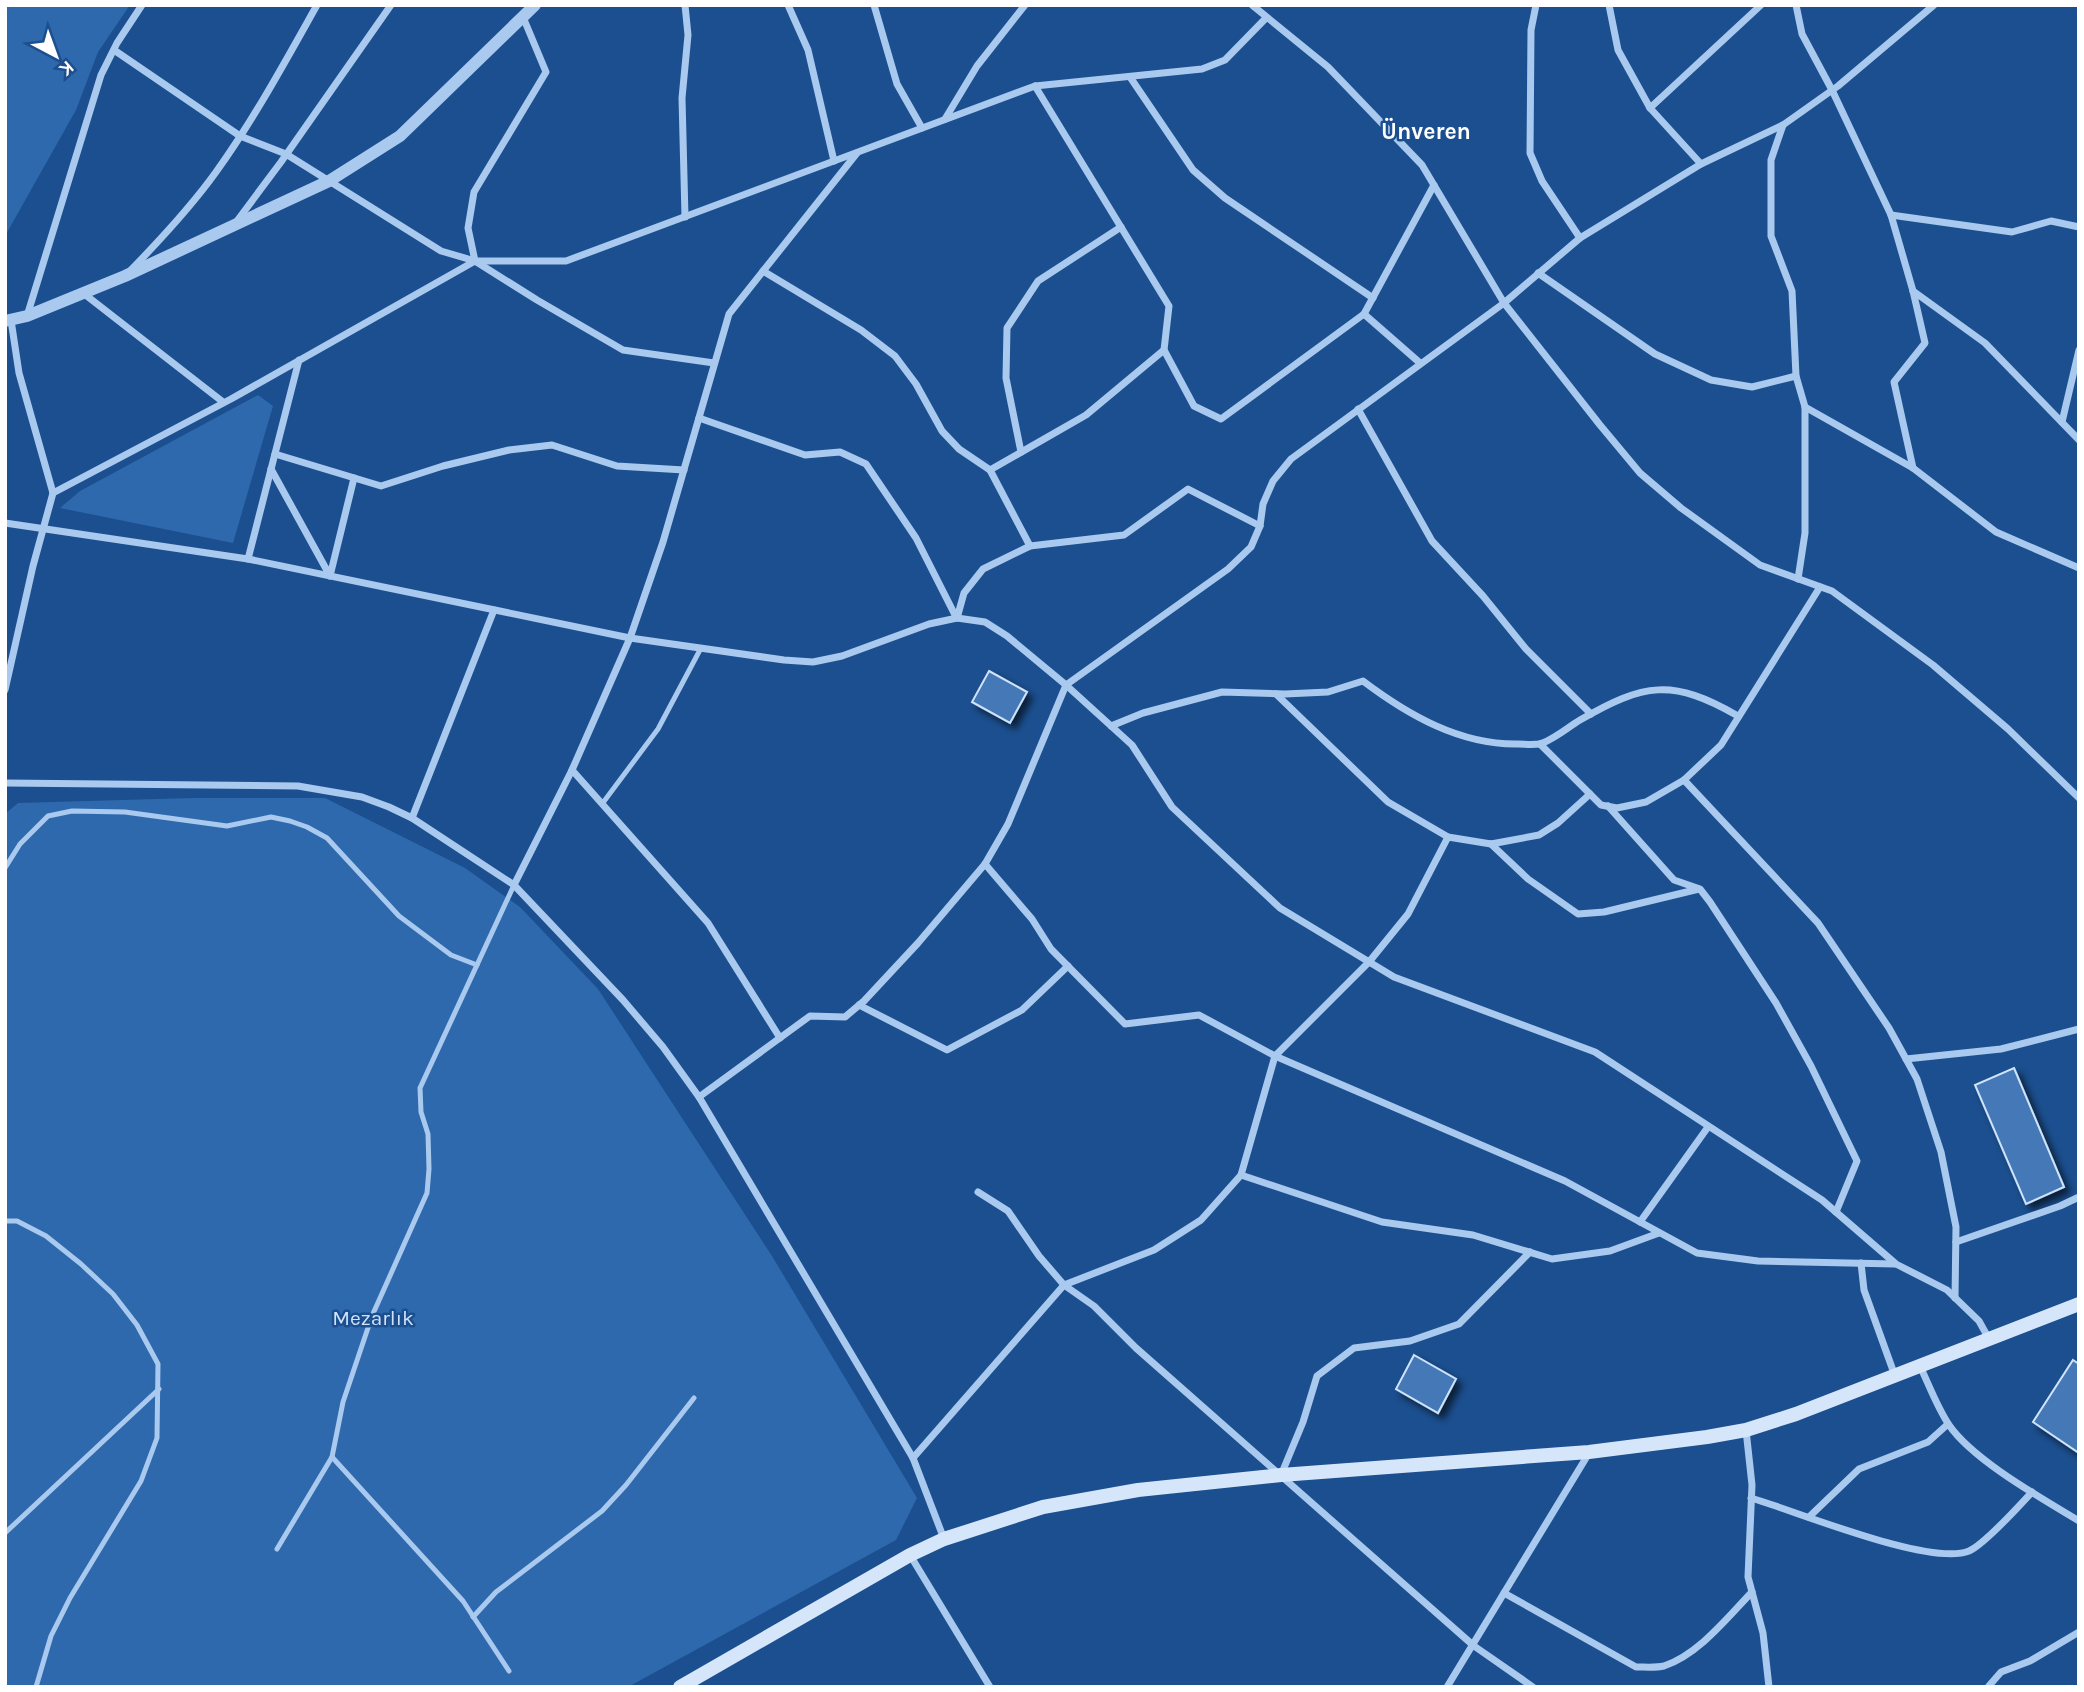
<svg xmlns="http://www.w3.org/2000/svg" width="2084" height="1692" viewBox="0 0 2084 1692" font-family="Karla,sans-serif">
  <defs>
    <filter id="shadow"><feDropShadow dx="5.5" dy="5.5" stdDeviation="3.5" flood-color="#0009"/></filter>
  </defs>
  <rect width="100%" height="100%" fill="#1b4f8f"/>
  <g fill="#2e69ad">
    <polygon points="5,5 130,5 98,52 76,110 5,236"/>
    <polygon points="258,395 273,406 233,543 60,508 80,491"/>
    <polygon points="192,798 325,798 465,868 520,907 598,989 772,1256 917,1498 896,1540 628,1687 5,1687 5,814 18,803"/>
  </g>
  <g fill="#4478b7" stroke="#cfe3fa" stroke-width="2" filter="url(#shadow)">
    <polygon points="989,671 1027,692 1010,723 972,702"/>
    <polygon points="2014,1068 2064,1187 2026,1204 1975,1085"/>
    <polygon points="1414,1355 1456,1379 1438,1413 1396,1389"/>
    <polygon points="2073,1360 2079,1364 2079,1453 2033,1422"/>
  </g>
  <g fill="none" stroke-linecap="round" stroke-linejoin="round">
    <g stroke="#a9c9ee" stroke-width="5">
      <polyline points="602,804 658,729 701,648"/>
      <polyline points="5,868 20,844 48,816 72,811 125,812 227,826 271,817 290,821 307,827 327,838 399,916 451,955 477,965"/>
      <polyline points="5,1221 17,1221 46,1236 81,1264 113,1294 137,1325 158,1364 157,1438 141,1481 70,1598 51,1636 36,1687"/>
      <polyline points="332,1457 463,1601 509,1671"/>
      <polyline points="5,1533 159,1389"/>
      <polyline points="277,1549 332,1457 343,1402 372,1316 427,1193 429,1169 428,1134 421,1112 420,1088 514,885"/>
      <polyline points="473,1617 496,1592 602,1511 626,1485 694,1398"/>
    </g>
    <g stroke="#a9c9ee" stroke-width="7">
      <polyline points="788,5 808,50 834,161"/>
      <polyline points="874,5 897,84 922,128"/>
      <polyline points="1252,5 1328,67 1422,165 1504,303 1600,425 1640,473 1681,508 1760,565 1832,591 1933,665 2008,729 2079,798"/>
      <polyline points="1536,5 1531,30 1530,153 1542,181 1580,238"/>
      <polyline points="1609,5 1618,50 1650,108 1701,164"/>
      <polyline points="1796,5 1802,34 1832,90 1891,215 1913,291 1925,343 1894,382 1913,468"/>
      <polyline points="523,17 546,72 474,192 468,228 475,261 537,300 623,350 714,363"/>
      <polyline points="114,50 240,136 286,154 441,251 475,261"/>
      <polyline points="1130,77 1193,170 1225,198 1373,298"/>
      <polyline points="1035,86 1169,306 1164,350 1194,406 1221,419 1364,314 1434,185"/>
      <polyline points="1650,108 1761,5"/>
      <polyline points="945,119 977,66 1025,5"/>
      <polyline points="1783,125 1771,160 1771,236 1792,291 1796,376 1805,407 1805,533 1798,579"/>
      <polyline points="1891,215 2012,232 2051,221 2079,227"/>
      <polyline points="685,217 682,98 688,35 685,5"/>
      <polyline points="237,221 281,162 391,5"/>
      <path d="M131,270c30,-31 60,-63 85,-98 38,-53 69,-110 101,-167"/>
      <polyline points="763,271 861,330 895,356 916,384 942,431 959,449 990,470 1030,546"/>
      <polyline points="1538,273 1655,354 1711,380 1752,387 1796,376"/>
      <polyline points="1913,291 1985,343 2079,440"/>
      <polyline points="83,293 223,402"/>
      <polyline points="1364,314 1420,363"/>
      <polyline points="27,316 101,75 117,43 142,5"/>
      <polyline points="1805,407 1913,468 1996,532 2079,568"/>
      <polyline points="1358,409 1432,541 1483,596 1526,649 1591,714"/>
      <polyline points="699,418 805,455 840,452 866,464 916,538 956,617"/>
      <polyline points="2062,422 2079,350"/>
      <polyline points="1021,452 1006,378 1007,328 1038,281 1121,227"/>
      <polyline points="275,454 381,486 443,466 509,450 552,445 617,466 684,470"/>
      <polyline points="271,469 330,576 354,478"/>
      <polyline points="990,470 1086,415 1164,350"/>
      <polyline points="53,493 231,399 475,261 566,261 1035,86 1202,69 1225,60 1266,18"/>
      <polyline points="5,523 248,559 630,638 784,660 813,662 842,656 929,624 957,618 985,622 1007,636 1066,685 1132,745 1172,807 1280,908 1394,977 1595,1052 1822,1200 1896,1264 1947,1290 1979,1321 1989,1339"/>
      <polyline points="248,559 299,360"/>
      <polyline points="957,618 964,593 983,569 1030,546 1124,535 1188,489 1260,526"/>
      <polyline points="5,690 33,566 53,493 19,373 11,320"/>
      <polyline points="1276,694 1388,802 1448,837 1491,844 1539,835 1558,823 1590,794"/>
      <path d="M1111,726l32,-13 79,-21 63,2 43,-2 35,-11c45,34 97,64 155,63 6,0 14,1 21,0 13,-3 29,-17 41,-24 64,-37 92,-42 158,-4"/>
      <polyline points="1540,744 1601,805 1617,808 1646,802 1684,780 1721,745 1820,587"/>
      <polyline points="572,770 708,923 780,1038"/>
      <polyline points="1684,780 1818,923 1889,1028 1917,1079 1941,1152 1956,1227 1955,1298"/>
      <polyline points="5,783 298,786 362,797 389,807 412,818 514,885 623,1000 663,1047 699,1097 913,1458 944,1539"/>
      <polyline points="1608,806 1674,880 1700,889 1710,902 1776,1003 1811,1066 1857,1161 1836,1212"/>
      <polyline points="412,818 494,610"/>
      <polyline points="1491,844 1528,879 1578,914 1604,912 1699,889"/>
      <polyline points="985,864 1032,919 1051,949 1125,1024 1199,1015 1275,1056 1565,1181 1697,1253 1758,1261 1895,1264"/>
      <polyline points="514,885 572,770 630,638 663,542 729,314 857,153"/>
      <polyline points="859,1005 947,1050 1022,1010 1068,966"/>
      <polyline points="1906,1059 2001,1049 2079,1029"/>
      <polyline points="699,1097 810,1016 845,1017 864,1001 918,943 985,864 1008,824 1066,685 1228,569 1251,547 1260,526 1263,504 1273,481 1291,459 1504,303 1580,238 1701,164 1783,125 1838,86 1934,5"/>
      <polyline points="1241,1175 1382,1222 1473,1235 1552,1259 1610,1251 1659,1233"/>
      <polyline points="978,1192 1008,1211 1039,1256 1064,1285 1094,1306 1136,1348 1474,1646 1533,1687"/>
      <polyline points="1640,1222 1708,1127"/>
      <polyline points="1956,1242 2060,1206 2079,1197"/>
      <polyline points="1861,1263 1864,1290 1895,1376"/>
      <path d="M1920,1366c9,19 17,41 29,59 24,35 92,73 130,96"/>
      <polyline points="1746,1430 1752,1485 1748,1577 1763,1633 1769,1687"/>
      <polyline points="913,1458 1064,1285 1154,1250 1201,1220 1241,1175 1275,1056 1369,962 1408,914 1448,837"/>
      <polyline points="1281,1475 1303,1422 1317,1376 1354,1348 1410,1341 1459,1324 1530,1252"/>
      <path d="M1751,1498c45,13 179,69 218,53 16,-7 50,-45 63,-59"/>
      <polyline points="1809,1517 1859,1469 1928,1442 1948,1424"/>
      <polyline points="910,1555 990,1687"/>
      <path d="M1504,1593l132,74c9,0 20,1 28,-1 35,-12 63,-48 88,-74"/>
      <polyline points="1447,1687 1589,1453"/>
      <polyline points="1988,1687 2001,1672 2030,1661 2079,1632"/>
    </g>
    <polyline stroke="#a9c9ee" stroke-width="12" points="5,321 27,316 125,276 329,181 400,136 535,5"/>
    <polyline stroke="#d6e6fa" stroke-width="14" points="680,1687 910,1555 944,1539 1043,1507 1138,1490 1281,1475 1589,1452 1707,1437 1746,1430 1796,1414 2079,1304"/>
  </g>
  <g text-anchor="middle" stroke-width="5" stroke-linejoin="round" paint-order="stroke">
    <g font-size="21" fill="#cfe3fa" stroke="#1b4f8f">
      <text x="373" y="1325">Mezarlık</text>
    </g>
    <g font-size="23" font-weight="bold" fill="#fff" stroke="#1b4f8f">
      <text x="1426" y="139">Ünveren</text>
    </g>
  </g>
  <rect width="2084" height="1692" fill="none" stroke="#ffffff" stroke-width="14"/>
  <g transform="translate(56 56) rotate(139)" stroke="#1b4f8f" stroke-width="5" paint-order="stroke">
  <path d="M0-5L12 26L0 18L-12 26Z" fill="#ffffff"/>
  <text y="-10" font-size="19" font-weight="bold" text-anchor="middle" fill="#ffffff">K</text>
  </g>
</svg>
